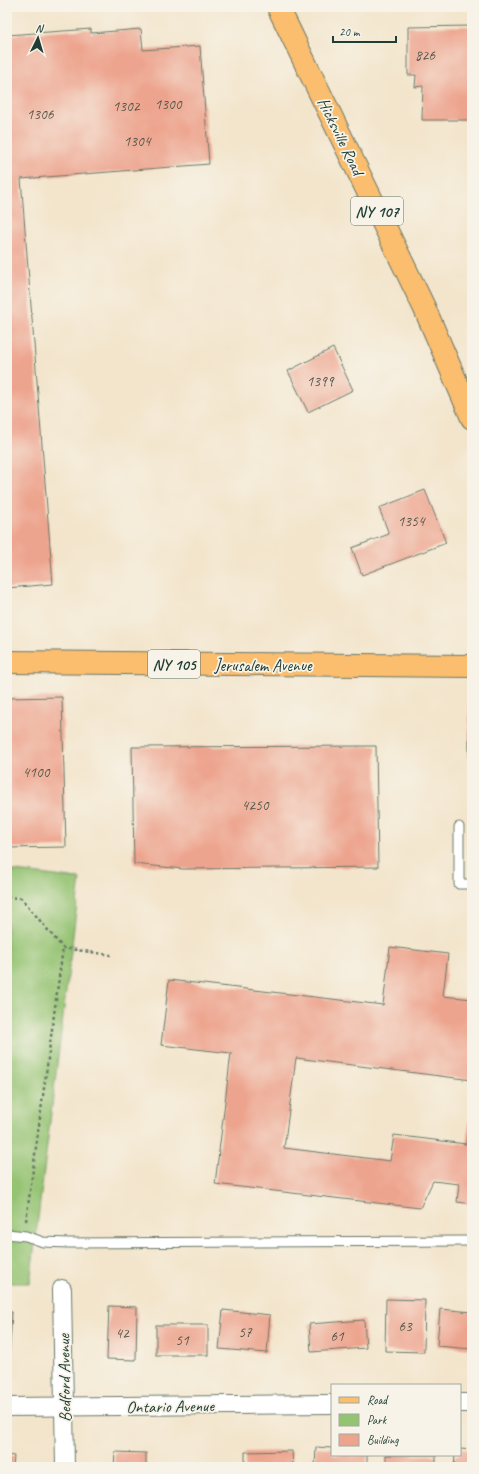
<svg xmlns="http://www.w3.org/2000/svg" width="479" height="1474" viewBox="0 0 479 1474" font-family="Caveat,sans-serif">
  <rect width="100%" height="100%" fill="#f7f3e8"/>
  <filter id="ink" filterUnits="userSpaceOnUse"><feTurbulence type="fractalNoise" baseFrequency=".025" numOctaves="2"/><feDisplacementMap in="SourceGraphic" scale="8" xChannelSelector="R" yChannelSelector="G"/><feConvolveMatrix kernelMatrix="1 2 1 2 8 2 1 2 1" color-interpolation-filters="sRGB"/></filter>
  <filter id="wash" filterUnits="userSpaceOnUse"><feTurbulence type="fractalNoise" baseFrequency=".012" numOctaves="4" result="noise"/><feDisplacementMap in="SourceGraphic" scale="16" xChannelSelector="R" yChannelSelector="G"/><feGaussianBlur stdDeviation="0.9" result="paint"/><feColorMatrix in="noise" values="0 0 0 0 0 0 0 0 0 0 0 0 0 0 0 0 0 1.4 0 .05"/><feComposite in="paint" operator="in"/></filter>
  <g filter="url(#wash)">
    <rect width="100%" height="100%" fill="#f3e5cc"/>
    <polygon fill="#94c372" stroke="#5a8053" points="7,870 80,879 30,1283 7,1283"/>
    <g id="blocks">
      <g fill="#eda48e">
        <polygon points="472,26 472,120 422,120 423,86 415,87 416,75 408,75 408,27"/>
        <polygon points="91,29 91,33 141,29 143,50 200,46 209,164 21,179 53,584 7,588 7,35"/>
        <polygon points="333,348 353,390 308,412 288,371"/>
        <polygon points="425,490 446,543 362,575 352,548 389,534 379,508"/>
        <polygon points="62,697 66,847 7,848 7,698"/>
        <polygon points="469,706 472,706 472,764 470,764 469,756"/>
        <polygon points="376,746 378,867 183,869 134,864 132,747"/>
        <polygon points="390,947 448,954 443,996 472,999 472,1080 296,1058 284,1148 390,1161 394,1135 466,1144 472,1103 472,1204 457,1202 459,1184 433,1181 420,1208 215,1184 231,1053 161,1045 169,980 383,1005"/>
        <polygon points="386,1299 425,1300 424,1352 385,1351"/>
        <polygon points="109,1306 137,1307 136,1360 107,1359"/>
        <polygon points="440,1309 472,1312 472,1349 437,1346"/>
        <polygon points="223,1310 270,1315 267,1353 219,1349"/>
        <polygon points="7,1312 12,1312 9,1362 7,1362"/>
        <polygon points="364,1320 366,1348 311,1352 309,1324"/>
        <rect x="156" y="1325" width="52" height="30"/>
        <polygon points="316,1447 332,1448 332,1455 367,1455 367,1467 315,1467"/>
        <polygon points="460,1449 472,1450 472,1467 454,1467 455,1455 460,1455"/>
        <polygon points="292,1451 293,1467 245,1467 245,1452"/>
        <polygon points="115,1452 146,1453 146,1467 114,1467"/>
        <polygon points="7,1455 14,1456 13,1467 7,1467"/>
        <rect x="386" y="1455" width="50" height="12"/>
      </g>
    </g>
  </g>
  <g filter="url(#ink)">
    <use href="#blocks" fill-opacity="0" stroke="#697869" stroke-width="1"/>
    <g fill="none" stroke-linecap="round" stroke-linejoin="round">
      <g stroke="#697869" stroke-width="11">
        <g id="service">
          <polyline points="459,827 459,884 472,884"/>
          <polyline points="7,1234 26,1236 43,1242 69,1243 472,1241"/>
        </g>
      </g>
      <g stroke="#697869" stroke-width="20">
        <g id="minor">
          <polyline points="62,1289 65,1467"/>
          <polyline points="460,1403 472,1403"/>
          <polyline points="7,1407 332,1404"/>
        </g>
      </g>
      <g stroke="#697869" stroke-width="24">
        <g id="primary">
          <polyline points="278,7 424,307 472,418"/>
          <polyline points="7,662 472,666"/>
        </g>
      </g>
      <g stroke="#697869" stroke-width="2.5" stroke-dasharray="3 3" stroke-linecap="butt">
        <polyline points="7,897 21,898 63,948 111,955"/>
        <polyline points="26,1221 63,948"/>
      </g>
      <use href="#service" stroke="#fff" stroke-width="9"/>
      <use href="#minor" stroke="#fff" stroke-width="18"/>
      <use href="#primary" stroke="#fbbd6e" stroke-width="22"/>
    </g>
  </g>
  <g text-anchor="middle" stroke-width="3.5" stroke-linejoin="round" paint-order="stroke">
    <g font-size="15" fill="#52574a">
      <text x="425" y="60">826</text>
      <text x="168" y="109">1300</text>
      <text x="126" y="111">1302</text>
      <text x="40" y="119">1306</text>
      <text x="137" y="146">1304</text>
      <text x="320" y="386">1399</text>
      <text x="411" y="526">1354</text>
      <text x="36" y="777">4100</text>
      <text x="255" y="810">4250</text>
      <text x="405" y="1331">63</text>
      <text x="245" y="1337">57</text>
      <text x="122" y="1338">42</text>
      <text x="337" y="1341">61</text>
      <text x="182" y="1345">51</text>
    </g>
    <g fill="#f7f3e8" stroke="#60746a" stroke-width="1">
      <rect x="351" y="197" width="52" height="28" rx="3"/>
      <rect x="148" y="650" width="52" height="28" rx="3"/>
    </g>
    <g font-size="16" font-weight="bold" fill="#1f3d34">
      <text x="377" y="217">NY 107</text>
      <text x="174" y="670">NY 105</text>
    </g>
    <g font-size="17" fill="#1f3d34" stroke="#f7f3e8">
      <text transform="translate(341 136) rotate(64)" y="6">Hicksville Road</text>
      <text x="263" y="671">Jerusalem Avenue</text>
      <text transform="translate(64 1378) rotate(-91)" y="6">Bedford Avenue</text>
      <text transform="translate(170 1406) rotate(-1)" y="6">Ontario Avenue</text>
    </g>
  </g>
  <rect width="479" height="1474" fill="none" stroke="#f7f3e8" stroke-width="24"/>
  <rect x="331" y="1384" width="130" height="72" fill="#f7f3e8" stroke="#a1aaa0"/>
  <rect x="339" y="1397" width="20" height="6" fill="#fbbd6e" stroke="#a1aaa0"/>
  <text x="367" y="1404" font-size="12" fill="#1f3d34">Road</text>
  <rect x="339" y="1414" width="20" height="12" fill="#94c372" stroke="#a1aaa0"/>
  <text x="367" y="1424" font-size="12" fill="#1f3d34">Park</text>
  <rect x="339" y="1434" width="20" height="12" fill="#eda48e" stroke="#a1aaa0"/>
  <text x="367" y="1444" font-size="12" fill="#1f3d34">Building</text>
  <g transform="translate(38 38) rotate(5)" stroke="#f7f3e8" stroke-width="3" paint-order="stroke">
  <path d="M0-3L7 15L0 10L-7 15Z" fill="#1f3d34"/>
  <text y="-6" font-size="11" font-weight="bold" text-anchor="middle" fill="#1f3d34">N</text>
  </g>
  <path d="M333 36v6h63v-6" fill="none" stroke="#1f3d34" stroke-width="2"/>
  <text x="339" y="36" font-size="12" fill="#1f3d34" stroke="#f7f3e8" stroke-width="3" paint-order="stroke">20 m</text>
</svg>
